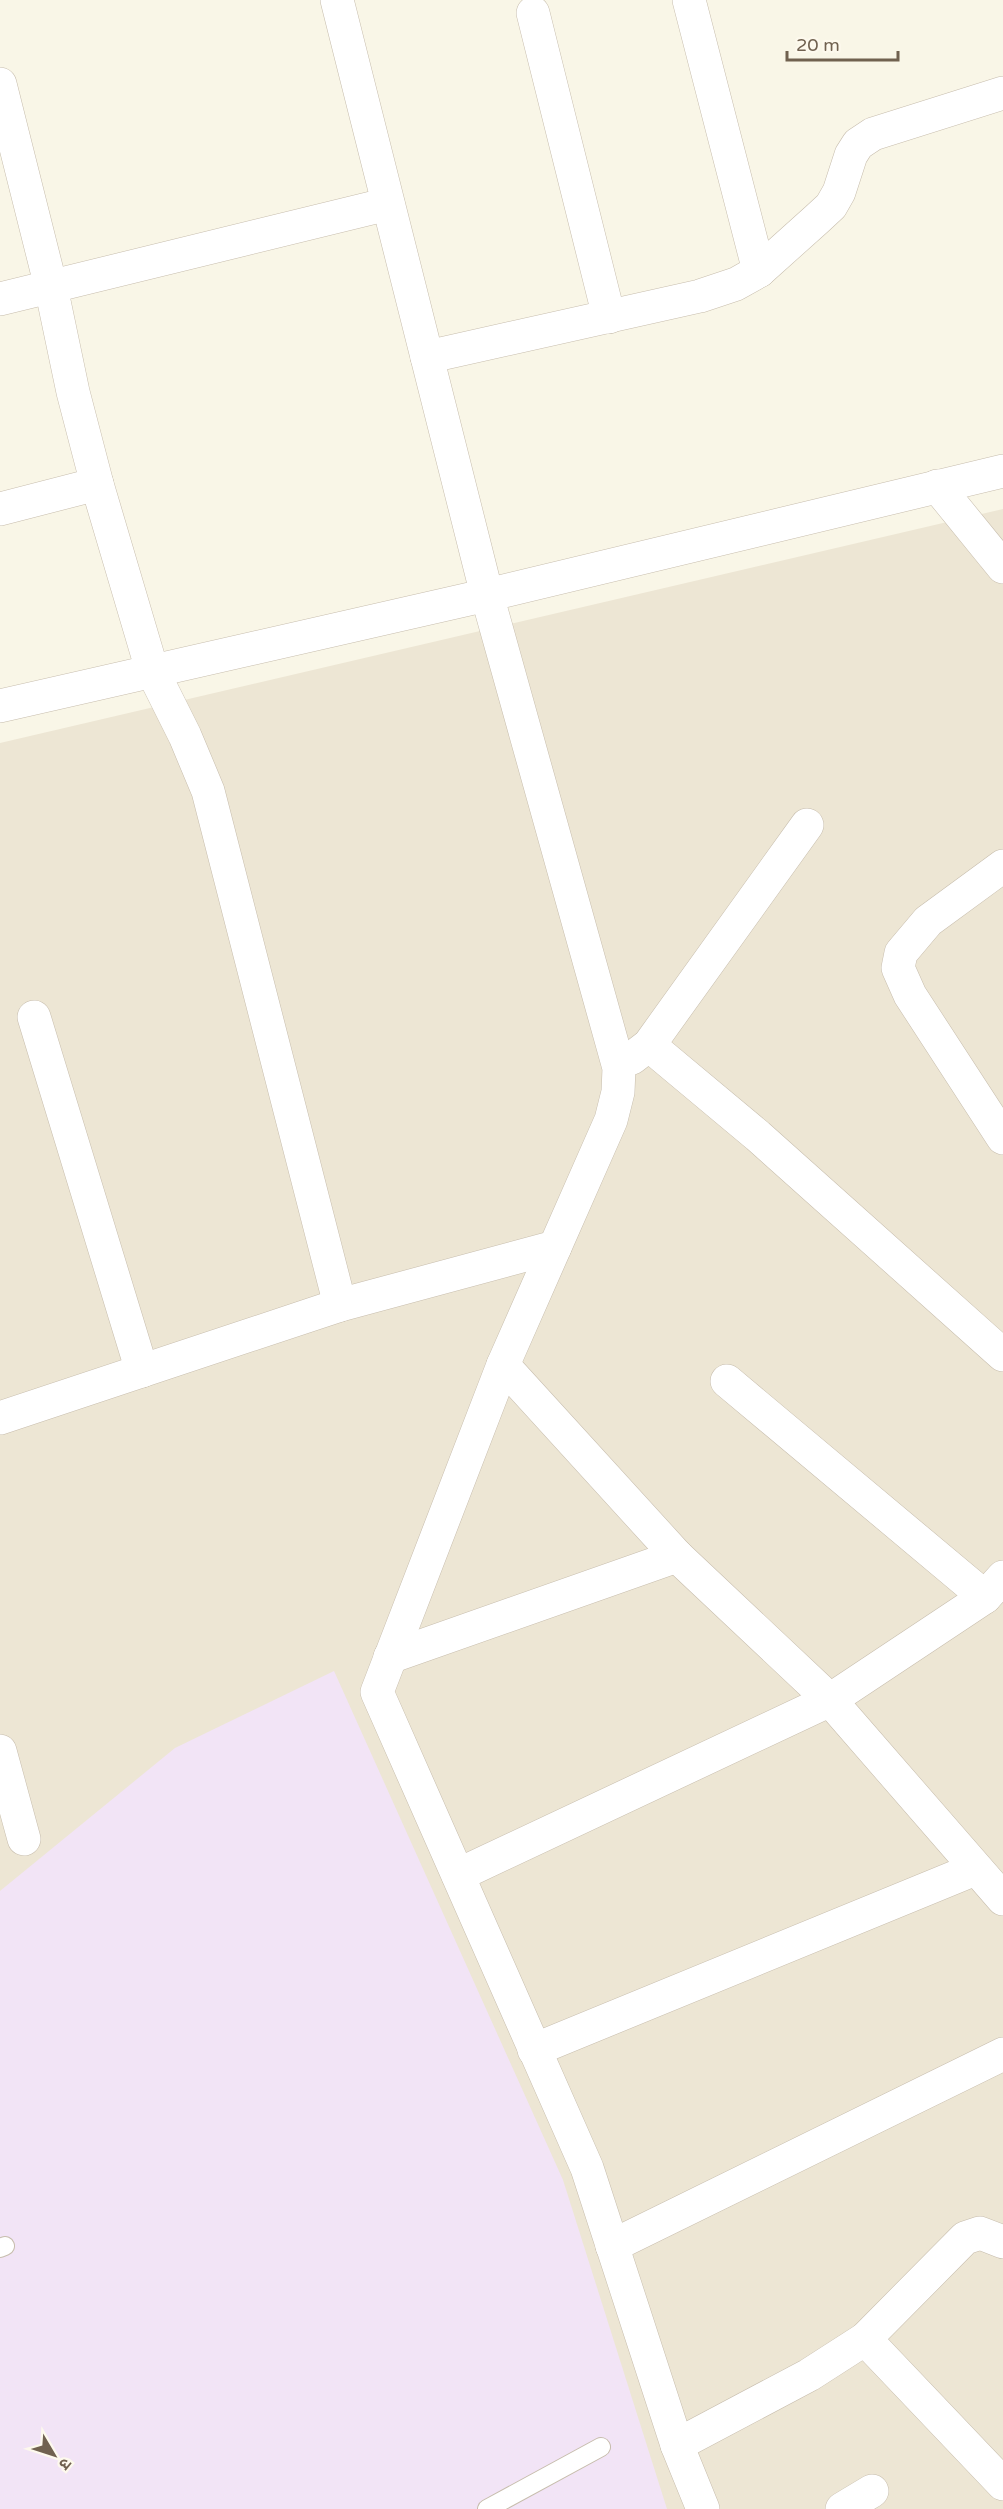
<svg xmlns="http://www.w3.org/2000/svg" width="1003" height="2509" viewBox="0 0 1003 2509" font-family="'Varela Round','Noto Sans Devanagari',sans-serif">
  <rect width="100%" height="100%" fill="#f9f6e7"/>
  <polygon fill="#ede6d4" points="1003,509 1003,2509 0,2509 0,743"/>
  <polygon fill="#f2e4f6" points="334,1671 563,2180 667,2509 0,2509 0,1891 175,1748"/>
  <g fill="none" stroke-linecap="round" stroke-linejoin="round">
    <g stroke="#c7bdad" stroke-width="20">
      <g id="service">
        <polyline points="0,2248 5,2246"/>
        <polyline points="487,2509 601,2447"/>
      </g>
    </g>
    <g stroke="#c7bdad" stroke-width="34">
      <g id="minor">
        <polyline points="337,0 487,595 619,1068 618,1092 611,1120 503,1365 377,1692 587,2168 677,2445 703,2509"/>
        <polyline points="689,0 759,271"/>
        <polyline points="533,13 609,317"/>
        <polyline points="0,84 51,287 73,392 97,484 152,670 185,736 208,791 340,1305"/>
        <polyline points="0,299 388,204"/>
        <polyline points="427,357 700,296 736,284 759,271 817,219 831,206 839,192 851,155 858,144 873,134 1003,93"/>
        <polyline points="937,486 1003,567"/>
        <polyline points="0,509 97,484"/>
        <polyline points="1003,866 928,921 901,953 898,968 910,995 1003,1138"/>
        <polyline points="34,1017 142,1371"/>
        <polyline points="649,1045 758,1136 1003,1355"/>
        <polyline points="632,1058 649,1045 807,825"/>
        <polyline points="503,1365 677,1556 830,1700 1003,1899"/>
        <polyline points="727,1381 985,1597"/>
        <polyline points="0,1418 340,1305 555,1247"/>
        <polyline points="390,1657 677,1556"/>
        <polyline points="0,1751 24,1839"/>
        <polyline points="458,1875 830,1700 985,1597 1003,1577"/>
        <polyline points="534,2050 975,1869"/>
        <polyline points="612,2246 1003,2054"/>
        <polyline points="865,2339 1003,2484"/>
        <polyline points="677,2445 809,2375 865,2339 965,2238 980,2233 1003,2242"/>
        <polyline points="842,2509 872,2491"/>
      </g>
    </g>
    <g stroke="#c7bdad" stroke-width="34">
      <polyline id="tertiary" points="0,706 487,595 1003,471"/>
    </g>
    <use href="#service" stroke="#fff" stroke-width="18"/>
    <use href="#minor" stroke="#fff" stroke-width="33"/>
    <use href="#tertiary" stroke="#fff" stroke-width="33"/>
  </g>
  <g transform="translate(54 2455) rotate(129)" stroke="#fdf9ed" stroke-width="4.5" paint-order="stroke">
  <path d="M0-4.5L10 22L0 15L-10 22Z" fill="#70614f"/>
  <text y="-9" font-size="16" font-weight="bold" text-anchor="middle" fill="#70614f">उ</text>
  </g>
  <path d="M787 51v9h111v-9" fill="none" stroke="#70614f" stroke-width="3"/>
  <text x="796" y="51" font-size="18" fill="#70614f" stroke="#fdf9ed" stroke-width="4.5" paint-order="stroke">20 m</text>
</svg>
